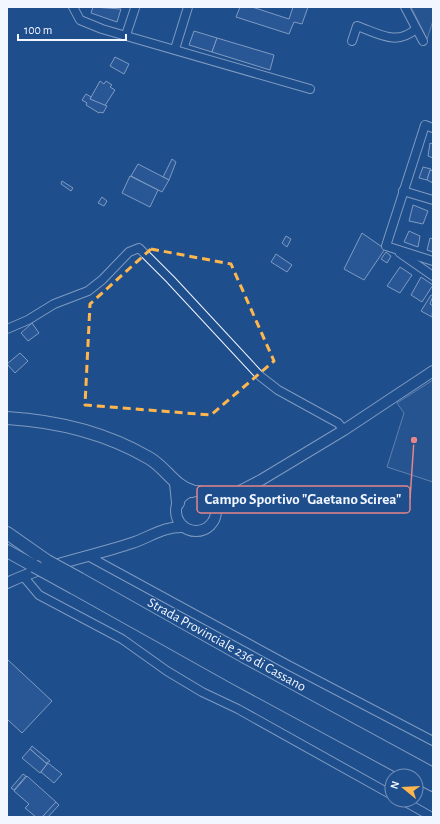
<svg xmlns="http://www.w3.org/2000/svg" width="440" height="824" viewBox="0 0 440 824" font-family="'Alegreya Sans',sans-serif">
  <rect width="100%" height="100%" fill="#1f4e8c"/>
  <g fill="#305b95" stroke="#a8bbd7">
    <polygon points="411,7 433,7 433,21 427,39"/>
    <polygon points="433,380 433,482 387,467 404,413 397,403"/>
  </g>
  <g fill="#3563a3" stroke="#f2f6ff">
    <polygon points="93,7 121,9 117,22 91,13"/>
    <polygon points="240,7 252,7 289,19 293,7 308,7 302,24 294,22 289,34 236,17"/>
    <polygon points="194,31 217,38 212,52 189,45"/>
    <polygon points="217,38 274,55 270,70 212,52"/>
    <polygon points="115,57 129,64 124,74 110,66"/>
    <polygon points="100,81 104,84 106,81 112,85 110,87 115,90 104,107 90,99"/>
    <polygon points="86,94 91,97 90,99 107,106 103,113 100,112 99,113 86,105 87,103 82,100"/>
    <polygon points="430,143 433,144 433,158 428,156"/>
    <polygon points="172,159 176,162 169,180 163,177"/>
    <polygon points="138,164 169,180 162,192 131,176"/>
    <polygon points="423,167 431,169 427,180 419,178"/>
    <polygon points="430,170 433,171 433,183 427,180"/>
    <polygon points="130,176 158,190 150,207 122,193"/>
    <polygon points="62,181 73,188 71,191 61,184"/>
    <polygon points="102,197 107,201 104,206 98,203"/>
    <polygon points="413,205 428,211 423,224 409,221"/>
    <polygon points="409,231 420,236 418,247 404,242"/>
    <polygon points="362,233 385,249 364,280 344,269"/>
    <polygon points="286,236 291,239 287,247 282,243"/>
    <polygon points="430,238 433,239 433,252 427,250"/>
    <polygon points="386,252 391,256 387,263 381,259"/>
    <polygon points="276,254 292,265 287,272 271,262"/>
    <polygon points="400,267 412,275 400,293 387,286"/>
    <polygon points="421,277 433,285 422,302 411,295"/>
    <polygon points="431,295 433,296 430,304 433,306 432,317 421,311"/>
    <polygon points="32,323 39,333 28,341 21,333"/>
    <polygon points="20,353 28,361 15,373 7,364"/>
    <polygon points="7,659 52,701 22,733 7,719"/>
    <polygon points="32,746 50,761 46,763 30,749"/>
    <polygon points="30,749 47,764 40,773 22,758"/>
    <polygon points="48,763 62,774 54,783 41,772"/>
    <polygon points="23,774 26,776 14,790 11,788"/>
    <polygon points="27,776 56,802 43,817 36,817 25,808 29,804 14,791"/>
    <polygon points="56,802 59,805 48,817 43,816"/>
  </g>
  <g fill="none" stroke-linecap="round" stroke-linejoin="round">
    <g stroke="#f2f6ff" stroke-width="10">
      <g id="minor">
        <polyline points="73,7 80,20 102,29 310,89"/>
        <polyline points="405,7 423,41"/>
        <polyline points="126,35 135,8"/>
        <path d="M352,41l5,-15c23,8 39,20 59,3"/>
        <polyline points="175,49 188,7"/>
        <polyline points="433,128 425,125 386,246 433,261"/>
        <polyline points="403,191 433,200"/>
        <polyline points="400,253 433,276"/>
        <polyline points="7,329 28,320 54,304 88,291 102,280 129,252 139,248 170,279 260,376 278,390 338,423 344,430"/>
        <polyline points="88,556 288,665 433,741"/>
        <polyline points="23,576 39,595 122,639 167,671 202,692 238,709 392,795"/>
        <polyline points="402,800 432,817"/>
      </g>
    </g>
    <g stroke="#f2f6ff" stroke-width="12">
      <g id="major">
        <circle cx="196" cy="511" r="20"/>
        <polyline points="211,496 232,495 261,480 344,430 433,371"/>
        <path d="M7,583c40,-19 83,-26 125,-40 18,-6 32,-17 52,-16"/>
      </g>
    </g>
    <g stroke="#f2f6ff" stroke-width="14">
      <g id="highway">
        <path d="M7,418c50,3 99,15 142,40 17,10 25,28 43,33"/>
        <polyline points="176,483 178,503"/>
        <polyline points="7,533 47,561"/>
        <polyline points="7,551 34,566"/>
        <polyline points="80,579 238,668 433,774"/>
        <polyline points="74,588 233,677 416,776"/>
        <polyline points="416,776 433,785"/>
      </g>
    </g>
    <use href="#minor" stroke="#1f4e8c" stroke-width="8"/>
    <use href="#major" stroke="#1f4e8c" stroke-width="10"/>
    <use href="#highway" stroke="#1f4e8c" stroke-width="12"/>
    <g stroke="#f2f6ff" stroke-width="14" stroke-linecap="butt">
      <g id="highway-bridge">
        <polyline points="47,561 80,579"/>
        <polyline points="34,566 74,588"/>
      </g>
    </g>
    <use href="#highway-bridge" stroke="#1f4e8c" stroke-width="12"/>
  </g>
  <path d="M0 0H440V824H0ZM151,249l80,15 43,97 -63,54 -126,-10 5,-101z" fill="#1f4e8c" fill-opacity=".55" fill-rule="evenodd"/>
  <path fill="none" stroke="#ffb74d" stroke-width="3" stroke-dasharray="8 5" stroke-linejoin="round" d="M151,249l80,15 43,97 -63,54 -126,-10 5,-101z"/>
  <g text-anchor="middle" stroke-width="3" stroke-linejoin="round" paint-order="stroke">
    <g font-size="14" fill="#f2f6ff" stroke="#1f4e8c">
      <text transform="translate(227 644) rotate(29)" y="5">Strada Provinciale 236 di Cassano</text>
    </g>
  </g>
  <path fill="none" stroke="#e38589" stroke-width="1.5" d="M414 440L410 499"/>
  <circle fill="#e38589" stroke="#1f4e8c" stroke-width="1.5" cx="414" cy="440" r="4"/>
  <rect fill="#1f4e8c" stroke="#e38589" stroke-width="1.5" x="197" y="486" width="213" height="27" rx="4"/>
  <g font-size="15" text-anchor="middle" font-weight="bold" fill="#f2f6ff">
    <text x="303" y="504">Campo Sportivo "Gaetano Scirea"</text>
  </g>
  <rect width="440" height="824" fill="none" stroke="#f2f6ff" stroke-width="16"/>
  <g transform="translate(404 788) rotate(288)"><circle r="19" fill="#1f4e8c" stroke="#7391ba"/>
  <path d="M0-3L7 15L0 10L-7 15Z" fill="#ffb74d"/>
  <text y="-6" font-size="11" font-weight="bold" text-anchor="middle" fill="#f2f6ff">N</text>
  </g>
  <path d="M18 34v6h108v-6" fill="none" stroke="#f2f6ff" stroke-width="2"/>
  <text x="24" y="34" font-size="12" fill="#f2f6ff" stroke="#1f4e8c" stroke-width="3" paint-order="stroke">100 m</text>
</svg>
